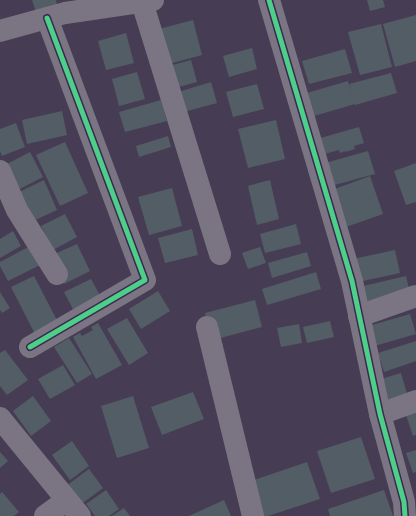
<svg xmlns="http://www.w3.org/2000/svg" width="416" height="516" viewBox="0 0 416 516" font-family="'Alegreya Sans',sans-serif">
  <rect width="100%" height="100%" fill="#463d54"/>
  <g fill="#535d65">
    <polygon points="32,0 56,0 57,5 36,12"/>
    <polygon points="367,0 383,0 385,7 370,11"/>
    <polygon points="416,15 416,61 395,67 383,24"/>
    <polygon points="193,20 202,55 169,64 159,29"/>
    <polygon points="381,24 392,67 360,75 348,32"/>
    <polygon points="126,33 134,63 106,70 98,41"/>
    <polygon points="252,48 257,69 229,77 223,56"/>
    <polygon points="345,49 352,73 309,84 302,61"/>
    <polygon points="191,60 197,82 172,89 165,67"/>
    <polygon points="137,72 145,99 119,106 112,79"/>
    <polygon points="391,73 397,93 355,105 355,104 314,116 307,93 348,81 351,94 349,84"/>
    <polygon points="211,82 217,103 180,113 175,93"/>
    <polygon points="257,84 264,109 233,117 226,92"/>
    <polygon points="161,100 167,121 125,132 119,112"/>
    <polygon points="62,111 67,135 27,144 22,120"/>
    <polygon points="276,120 285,159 248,168 238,129"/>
    <polygon points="16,123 25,147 2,156 0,151 0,129"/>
    <polygon points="359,127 364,143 354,146 355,149 345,152 345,151 340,153 339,150 321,155 317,139"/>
    <polygon points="168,136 171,147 139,157 136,146"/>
    <polygon points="65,142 88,193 60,206 36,155"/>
    <polygon points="368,151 375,174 331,186 325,163"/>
    <polygon points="30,152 43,177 16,191 3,166"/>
    <polygon points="416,163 416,202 406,205 394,171"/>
    <polygon points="370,176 383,214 346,227 332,190"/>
    <polygon points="44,180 57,210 33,221 19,192"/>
    <polygon points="270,180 279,219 257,225 248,186"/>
    <polygon points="172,188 182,226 149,235 138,197"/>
    <polygon points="65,214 77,237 53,250 41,226"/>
    <polygon points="296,224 301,244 265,253 260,234"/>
    <polygon points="192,229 198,255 165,263 158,238"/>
    <polygon points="13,231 21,246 0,258 0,239"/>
    <polygon points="77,244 90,271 64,284 50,256"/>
    <polygon points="32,245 42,264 8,281 0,266 0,262"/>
    <polygon points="260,247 266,263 248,269 242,253"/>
    <polygon points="395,250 400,273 358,282 353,259"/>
    <polygon points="307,252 311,266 272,278 268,263"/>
    <polygon points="316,272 321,289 267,305 262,289"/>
    <polygon points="34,276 60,326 37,338 11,287"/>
    <polygon points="406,276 411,297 368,306 363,286"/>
    <polygon points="91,279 104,303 77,317 64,292"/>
    <polygon points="158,291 170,311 141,329 129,309"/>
    <polygon points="0,292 10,308 2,313 0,310"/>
    <polygon points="255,300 262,327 213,340 205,313"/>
    <polygon points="410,314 416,334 371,347 365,327"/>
    <polygon points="127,318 148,353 129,365 107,329"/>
    <polygon points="330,321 334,337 307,343 303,327"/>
    <polygon points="98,323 122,365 96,379 73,337 80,333 82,336 93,330 91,327"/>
    <polygon points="299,324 302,343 281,347 277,328"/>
    <polygon points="69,338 92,374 77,383 54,347"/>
    <polygon points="416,341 416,361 384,372 378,353"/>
    <polygon points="5,350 28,380 7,395 0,386 0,353"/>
    <polygon points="63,365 75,385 50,399 38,379"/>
    <polygon points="401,373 408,397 388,403 381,379"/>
    <polygon points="193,392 204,419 162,435 151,407"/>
    <polygon points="33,396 51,421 31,436 13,411"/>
    <polygon points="133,396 149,448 117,458 101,406"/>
    <polygon points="416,412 416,435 413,436 406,415"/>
    <polygon points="361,437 375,479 331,493 317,451"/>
    <polygon points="72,441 89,466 70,480 52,455"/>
    <polygon points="416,450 416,472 413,473 406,453"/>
    <polygon points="0,452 8,461 0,468"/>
    <polygon points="307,462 320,499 268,516 262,516 251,481"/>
    <polygon points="89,469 103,488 80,505 66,486"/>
    <polygon points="106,490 119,509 109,516 95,516 86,504"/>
    <polygon points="384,490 393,516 330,516 328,509"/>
    <polygon points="2,492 19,512 14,516 0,516 0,494"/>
    <polygon points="224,500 231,516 189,516"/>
    <polygon points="124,508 130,516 112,516"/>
  </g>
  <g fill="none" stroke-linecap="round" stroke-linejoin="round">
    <g stroke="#7b7583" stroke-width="22">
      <polyline points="269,0 352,281 380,414 404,502 405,516"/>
      <polyline points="142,2 220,254"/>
      <polyline points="0,31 65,13 153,0"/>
      <polyline points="0,171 17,210 57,274"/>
      <polyline points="359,316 416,296"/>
      <polyline points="207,327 253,516"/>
      <polyline points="30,347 145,280 47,18"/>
      <polyline points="380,414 416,401"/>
      <polyline points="0,418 80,516"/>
      <polyline points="45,516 67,500"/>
    </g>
    <g stroke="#3a2952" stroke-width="8">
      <g id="cycleway">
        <polyline points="269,0 352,281 380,414 404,502 405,516"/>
        <polyline points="30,347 145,280 47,18"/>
      </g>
    </g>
    <use href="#cycleway" stroke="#4dcf88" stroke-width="5"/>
  </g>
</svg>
